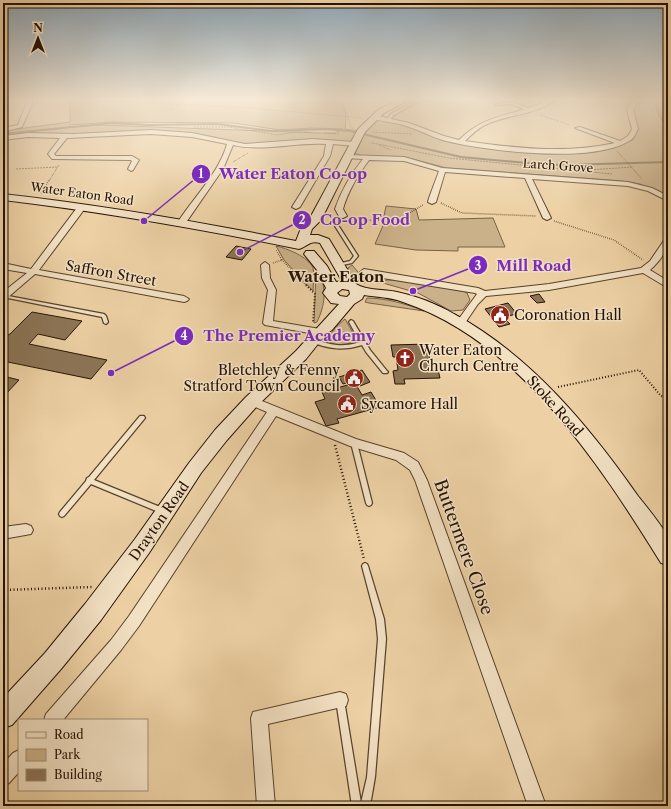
<svg xmlns="http://www.w3.org/2000/svg" width="671" height="809" viewBox="0 0 671 809" font-family="'Libre Caslon Text',serif">
  <rect width="100%" height="100%" fill="#edd1a4"/>
  <filter id="stains"><feTurbulence type="fractalNoise" baseFrequency=".005" numOctaves="4"/><feColorMatrix values="0 0 0 0 .2 0 0 0 0 .09 0 0 0 0 .02 0 0 0 .5 -.17"/></filter>
  <radialGradient id="worn" r=".72"><stop offset=".6" stop-color="#630" stop-opacity="0"/><stop offset="1" stop-color="#630" stop-opacity=".3"/></radialGradient>
  <g fill="#cbb189" stroke="#776246" fill-rule="evenodd">
    <path d="M70,99h272l4,17 -1,13 16,2 12,-10 7,-1 23,5 42,15 107,12 60,-5 21,-7 5,-12 -6,-17c6,-16 13,-12 28,-12l-4,4c0,10 5,17 12,24v69l-28,-12 -18,-3 -175,-13 -42,-11 -42,-1 -8,-3 5,-10 -16,-1 -97,2c-22,-2 -42,-10 -63,-11 -35,-2 -70,1 -105,2 -25,0 -51,-2 -76,1v-5l67,-9zM112,122l122,1 46,7 32,-2 31,1 -8,4h-15l-219,-8 -32,2 1,-2z"/>
    <polygon points="386,206 416,209 419,220 493,218 505,247 458,247 458,251 416,250 375,244 385,221 383,221"/>
    <path d="M276,246c10,2 33,11 37,22 2,7 0,16 0,23l-29,-31z"/>
    <path d="M352,265l13,15v3c-8,-2 -16,-7 -17,-15z"/>
    <path d="M316,272h3c8,18 6,33 -2,50l-3,1z"/>
    <polygon points="386,280 393,280 461,290 467,293 470,300 463,310 451,311 418,293 383,283"/>
    <path d="M367,298c18,0 40,6 57,13l-55,-8 -4,-1z"/>
    <path d="M345,319l11,19c-6,8 -20,10 -28,3 2,-9 10,-16 17,-22z"/>
  </g>
  <path fill="#a8906d" stroke="#735e43" d="M660,99h8v28c-7,-7 -12,-14 -12,-24z"/>
  <g fill="none" stroke-linecap="round" stroke-linejoin="round">
    <polyline stroke="#735e43" stroke-width="2" points="3,134 112,123 149,125 217,124 271,131 326,129 350,131 461,157 539,164 564,165 668,162"/>
  </g>
  <g fill="#8c7557" stroke="#231203">
    <polygon points="236,246 251,249 242,260 226,257"/>
    <polygon points="539,294 545,302 537,303 530,296"/>
    <polygon points="508,303 517,314 503,317 510,324 499,327 485,309"/>
    <polygon points="32,312 82,321 65,340 38,334 29,344 107,360 91,379 3,361 3,336 6,336 10,334"/>
    <polygon points="428,344 431,370 438,370 440,378 404,379 405,384 395,384 393,371 398,370 396,357 393,357 391,345"/>
    <polygon points="362,370 370,382 360,386 356,380 343,384 339,377"/>
    <polygon points="3,376 19,380 3,397"/>
    <polygon points="355,383 362,395 371,392 380,407 337,419 339,423 326,426 315,402 325,399 322,392"/>
  </g>
  <g fill="none" stroke-linecap="round" stroke-linejoin="round">
    <g stroke="#56422b" stroke-width="2.5">
      <g id="lane">
        <polygon points="417,99 433,99 432,100 421,100 394,115 389,121 387,121 387,119 392,113 417,100"/>
        <polygon points="511,102 531,109 531,110 529,111 511,104 496,105 495,104"/>
        <polygon points="336,225 338,225 358,256 352,263 338,266 336,265 337,264 350,261 354,256 335,226"/>
        <polygon points="380,274 384,274 384,275 381,282 377,282 377,281"/>
        <polygon points="3,295 104,314 106,316 108,322 106,324 104,323 102,317 3,297"/>
        <path d="M351,320l2,1 17,29 17,21 1,1 -1,1h-4l-17,-21 -4,-7c-19,6 -32,4 -51,-3v-1l2,-2c18,6 29,9 47,3l-11,-20z"/>
        <polygon points="140,416 144,416 145,418 94,480 165,509 166,511 165,513 163,514 161,513 91,484 64,516 62,517 60,516 59,514 60,512 86,481 87,478 89,477"/>
        <polygon points="352,441 356,441 357,443 372,503 371,505 369,506 367,505 366,503 351,443"/>
        <polygon points="365,563 367,564 368,566 384,619 386,639 375,777 370,806 352,806 336,700 337,697 340,696 343,697 344,700 361,803 367,777 378,639 376,619 362,566 363,564"/>
      </g>
    </g>
    <g stroke="#56422b" stroke-width="2">
      <g id="street">
        <polygon points="28,99 34,99 22,127 3,132 3,128 18,125"/>
        <path d="M550,99h6c-20,17 -49,15 -71,26 -8,4 -14,10 -20,16 49,7 101,13 150,2l-40,-15 5,-1 40,14 8,-5 4,-7 -5,-19 6,-11h6l-6,11 5,19c-2,3 -3,8 -6,10 -35,26 -145,12 -186,2 -15,-4 -28,-12 -43,-16 -9,-3 -24,-3 -32,-8l3,-2 35,8 35,13 15,4c29,-29 58,-23 91,-41z"/>
        <path d="M151,130l41,3 53,11 68,-5 41,3 3,2 -3,2 -21,-2 -3,12 -30,51 -4,2 -4,-2 32,-51 2,-12c-31,-2 -63,8 -93,1l-10,24 -38,55h-3l-4,-2c16,-25 41,-49 49,-78l-35,-7 -41,-3 -84,4 -13,16 2,2h76l7,4 -6,10 -2,1 -3,-2 4,-8 -1,-1 -79,-1 -4,-5 12,-16 -32,-1 -25,3v-4l25,-3 46,1z"/>
        <path d="M348,155l56,2 38,11 186,14 24,6 16,8v5l-20,-10 -20,-5 -96,-7 19,39 -4,2 -4,-2 -18,-40 -80,-6 -9,30 -4,2 -4,-2 1,-4 10,-27 -35,-10 -35,-1c-11,15 -21,31 -26,49l4,7 -4,2h-3l-5,-9c6,-18 16,-35 28,-50l-17,-1v-2z"/>
        <polygon points="79,205 82,205 86,207 39,270 184,296 189,299 187,301 184,302 35,274 6,299 3,300 3,292 27,273 3,269 3,263 31,269"/>
        <path d="M665,239h3c0,12 -9,23 -18,31l18,11v7l-25,-15 -94,17 -63,6 -8,8 -15,22 -3,1 -5,-3 22,-30 -2,-1 -111,-18 -4,-3 4,-3 114,19 7,3 64,-7 92,-16 9,-7z"/>
        <polygon points="265,262 269,265 270,278 276,290 273,321 320,329 325,332 323,334 320,335 265,325 263,323 268,290 262,278 261,265"/>
        <polygon points="252,397 356,439 404,453 418,462 427,480 546,806 528,806 415,480 410,470 396,460 350,446 276,416 139,626 121,650 63,720 44,720 46,714 111,640 129,616 267,412 248,404 247,401 248,398"/>
        <polygon points="26,524 31,526 33,530 31,534 3,539 3,527"/>
        <polygon points="340,692 346,694 348,700 346,706 268,724 275,806 257,806 251,718 253,712"/>
        <polygon points="19,750 19,772 9,783 3,786 3,764 13,753"/>
      </g>
    </g>
    <g stroke="#231203" stroke-width="2">
      <path id="secondary" d="M400,99h10l-26,14 -19,19 -44,88 -9,9 -2,6h8l11,4 27,45c11,7 28,5 41,8 19,4 40,12 57,22 76,41 135,112 184,182 8,10 26,32 30,42 2,7 0,20 0,27l-7,-2c-62,-100 -142,-222 -258,-261 -13,-5 -27,-5 -39,-7l-2,4 -8,5 -22,26 -6,4 -20,25 -48,46 -31,35 -26,33 -52,80 -48,67 -40,49 -49,56 -9,3v-30l42,-45 40,-49 50,-65 54,-76 26,-33 31,-33 50,-46 43,-47 -8,-1 -8,-10 3,-5 -9,-18 -13,-16 2,-3h8l13,15 9,16 6,-1 -22,-38c-10,-3 -12,3 -21,6 -98,-20 -196,-37 -296,-49v-6c99,11 196,28 293,47l5,-13 9,-10 48,-89 20,-19zM342,289l7,1 1,4 -3,3 -7,-1 -3,-3z"/>
    </g>
    <g stroke="#231203" stroke-width="1" stroke-dasharray="0.5 1" stroke-linecap="butt">
      <polyline points="343,99 351,128 353,128"/>
      <polyline points="76,100 237,107 362,118"/>
      <polyline points="540,115 570,125"/>
      <polyline points="194,127 228,127 278,135 295,132 311,132"/>
      <polyline points="373,132 412,134"/>
      <polyline points="325,133 339,134"/>
      <polyline points="372,143 449,158 612,174"/>
      <polyline points="379,145 391,150"/>
      <polyline points="617,151 642,179"/>
      <polyline points="233,162 248,153"/>
      <polyline points="16,169 58,167"/>
      <polyline points="588,170 633,167"/>
      <polyline points="49,181 59,165"/>
    </g>
    <g stroke="#231203" stroke-width="1.5" stroke-dasharray="0.5 1.5" stroke-linecap="butt">
      <polyline points="41,193 49,180"/>
      <polyline points="441,203 462,213 536,216"/>
      <polyline points="352,218 401,224 411,212 423,205"/>
      <polyline points="554,221 614,240 643,260"/>
      <polyline points="282,260 307,286"/>
      <polyline points="273,263 282,260 276,250"/>
    </g>
    <g stroke="#231203" stroke-width="2" stroke-dasharray="1 2" stroke-linecap="butt">
      <polyline points="306,285 315,294 313,322"/>
      <polyline points="558,387 639,370 661,396 668,397"/>
    </g>
    <g stroke="#231203" stroke-width="2.5" stroke-dasharray="1 2.5" stroke-linecap="butt">
      <polyline points="335,445 364,559"/>
      <polyline points="3,590 92,587"/>
    </g>
    <use href="#lane" fill="#f3e1c4" fill-rule="evenodd"/>
    <use href="#street" fill="#f3e1c4" fill-rule="evenodd"/>
    <use href="#secondary" fill="#f3e1c4" fill-rule="evenodd"/>
  </g>
  <linearGradient id="sky" x2="0" y2="1"><stop stop-color="#8ea6b7"/><stop offset="0.47" stop-color="#f7ead6"/><stop offset="1" stop-color="#f7ead6" stop-opacity="0"/></linearGradient>
  <rect width="671" height="212" fill="url(#sky)"/>
  <defs>
    <g id="civic-disc" transform="scale(1)"><circle r="9.5" fill="#8f2418" stroke="#f3e1c4"/><path d="M-.6-6.5H3V-4.5H.6V-3L4-1V1h2V6H-6V1h2V-1L-.6-3ZM-1.2 2.5V6h2.4V2.5Z" fill="#fff"/></g>
    <g id="church-disc" transform="scale(1)"><circle r="9.5" fill="#8f2418" stroke="#f3e1c4"/><path d="M-1.2-6h2.4v3.5h3.3v2.4h-3.3V6h-2.4V-.1h-3.3v-2.4h3.3Z" fill="#fff"/></g>
  </defs>
  <g fill-rule="evenodd">
    <use href="#civic-disc" x="500" y="315"/>
    <use href="#church-disc" x="405" y="358"/>
    <use href="#civic-disc" x="354" y="378"/>
    <use href="#civic-disc" x="347" y="404"/>
  </g>
  <g text-anchor="middle" stroke-width="3" stroke-linejoin="round" paint-order="stroke">
    <g font-size="12" fill="#231203" stroke="#f3e1c4">
      <text transform="translate(558 166) rotate(4)" y="4">Larch Grove</text>
      <text transform="translate(82 194) rotate(8)" y="4">Water Eaton Road</text>
    </g>
    <g font-size="14" fill="#231203" stroke="#f3e1c4">
      <text transform="translate(111 273) rotate(10)" y="5">Saffron Street</text>
      <text transform="translate(555 406) rotate(48)" y="5">Stoke Road</text>
      <text transform="translate(159 521) rotate(-55)" y="5">Drayton Road</text>
    </g>
    <g font-size="14" fill="#231203" stroke="#f3e1c4" text-anchor="start">
      <text x="514" y="320">Coronation Hall</text>
      <text x="419" y="355">Water Eaton<tspan x="419" dy="16">Church Centre</tspan></text>
      <text x="340" y="375" text-anchor="end">Bletchley &amp; Fenny<tspan x="340" dy="16">Stratford Town Council</tspan></text>
      <text x="361" y="409">Sycamore Hall</text>
    </g>
    <g font-size="15" font-weight="bold" fill="#231203" stroke="#f3e1c4">
      <text x="336" y="282">Water Eaton</text>
    </g>
    <g font-size="17" fill="#231203" stroke="#f3e1c4">
      <text transform="translate(464 547) rotate(70)" y="6">Buttermere Close</text>
    </g>
  </g>
  <path fill="none" stroke="#7b2cbf" stroke-width="1.5" d="M144 221L201 174M240 252L302 220M413 291L478 265M111 373L184 336"/>
  <g fill="#7b2cbf" stroke="#f3e1c4" stroke-width="1.5">
    <circle cx="144" cy="221" r="4"/>
    <circle cx="240" cy="252" r="4"/>
    <circle cx="413" cy="291" r="4"/>
    <circle cx="111" cy="373" r="4"/>
    <circle cx="201" cy="174" r="10"/>
    <circle cx="302" cy="220" r="10"/>
    <circle cx="478" cy="265" r="10"/>
    <circle cx="184" cy="336" r="10"/>
  </g>
  <g font-size="12" text-anchor="middle" font-weight="bold" fill="#fff">
    <text x="201" y="178">1</text>
    <text x="302" y="224">2</text>
    <text x="478" y="270">3</text>
    <text x="184" y="340">4</text>
  </g>
  <g font-size="15" text-anchor="middle" font-weight="bold" fill="#7b2cbf" stroke="#f3e1c4" stroke-width="3" stroke-linejoin="round" paint-order="stroke">
    <text x="293" y="179">Water Eaton Co-op</text>
    <text x="365" y="225">Co-op Food</text>
    <text x="534" y="271">Mill Road</text>
    <text x="289" y="341">The Premier Academy</text>
  </g>
  <rect width="671" height="809" fill="none" stroke="#edd1a4" stroke-width="16"/>
  <rect x="4" y="4" width="663" height="801" fill="none" stroke="#231203" stroke-width="2"/>
  <rect x="8" y="8" width="655" height="793" fill="none" stroke="#231203"/>
  <rect x="18" y="719" width="130" height="72" fill="#f3e1c4" stroke="#a08e77"/>
  <rect x="26" y="732" width="20" height="6" fill="#f3e1c4" stroke="#a08e77"/>
  <text x="54" y="739" font-size="12" fill="#231203">Road</text>
  <rect x="26" y="749" width="20" height="12" fill="#cbb189" stroke="#a08e77"/>
  <text x="54" y="759" font-size="12" fill="#231203">Park</text>
  <rect x="26" y="769" width="20" height="12" fill="#8c7557" stroke="#a08e77"/>
  <text x="54" y="779" font-size="12" fill="#231203">Building</text>
  <g transform="translate(38 38)" stroke="#f3e1c4" stroke-width="3" paint-order="stroke">
  <path d="M0-3L7 15L0 10L-7 15Z" fill="#231203"/>
  <text y="-6" font-size="11" font-weight="bold" text-anchor="middle" fill="#231203">N</text>
  </g>
  <rect width="100%" height="100%" filter="url(#stains)"/>
  <rect width="100%" height="100%" fill="url(#worn)"/>
</svg>
